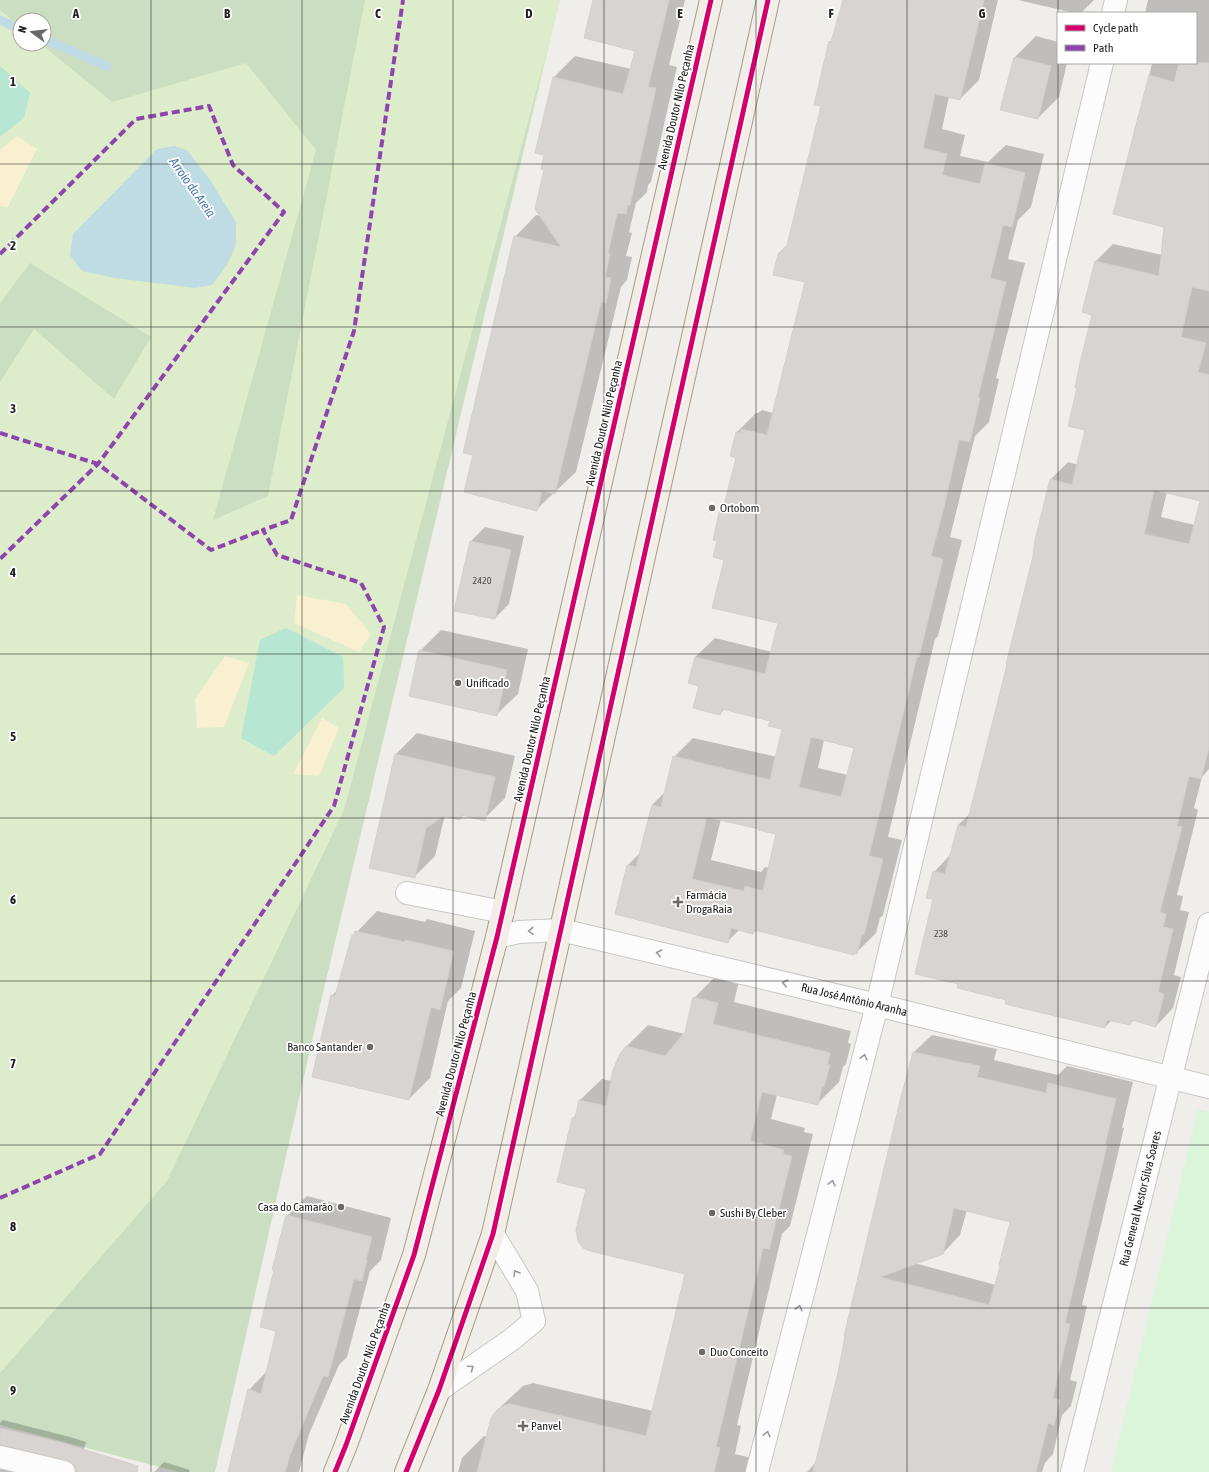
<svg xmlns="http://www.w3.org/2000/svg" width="1209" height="1472" viewBox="0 0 1209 1472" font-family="'Asap Condensed',sans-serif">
  <rect width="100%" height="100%" fill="#f0eeeb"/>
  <path fill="#ddeccb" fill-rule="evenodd" d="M0,0h560l-240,1005 -105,467h-36l-179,-47zM20,20h24v24h-24z"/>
  <g fill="#cbdec1">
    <polygon points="0,0 365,0 268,496 213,520 316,150 246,63 112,102 41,44 44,44 44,20 20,20 20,27 0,10"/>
    <polygon points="548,47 320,1005 215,1472 179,1472 0,1425 0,1373 167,1181 344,810"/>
    <polygon points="30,263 151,337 114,399 34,329 0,382 0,303"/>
  </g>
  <g fill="#f8f0d0">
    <polygon points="17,136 37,149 8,207 0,206 0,150"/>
    <polygon points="297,595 346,604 371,634 359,652 294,623"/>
    <polygon points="225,656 249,663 224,727 197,728 195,699"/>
    <polygon points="322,718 339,728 319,776 293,774"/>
  </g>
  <polygon fill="#daf5da" points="1198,1109 1209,1112 1209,1472 1111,1472"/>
  <g fill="#b7e6d2">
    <polygon points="0,66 30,93 24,118 0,137"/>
    <polygon points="286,628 343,657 344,688 274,756 241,738 260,640"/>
  </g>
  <polygon fill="#bfdbe3" points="174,146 187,150 210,180 236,222 236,245 227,265 212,285 195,288 115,278 82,271 70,255 73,234 157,149"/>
  <g fill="#0003" fill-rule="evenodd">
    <polygon points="594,0 685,0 669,65 677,67 651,182 648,185 647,192 636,203 629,232 632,233 626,256 632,257 627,280 621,287 576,472 537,509 474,455 515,237 536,215 542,216 546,154 554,77 575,56 631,69 636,50"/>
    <path d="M843,0h155l-19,80 -19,19 -11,-2 -7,32 23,6 -5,21 28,6 18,-17 38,9 -13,53 -13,13 -10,39 17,4 -29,115 3,1 -10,43 -14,14 -25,101 12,3 -24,96 -3,3 -47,198 14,3 -19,75 -3,3 -4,15 -19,19 -101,-22 -3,3 -13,-4 -13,13 -111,-29 12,-48 12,-12 12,-48 13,-13 9,-35 19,-19 84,19 6,-28 -12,-9 -46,-12 -5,6 -20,-29 -5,-28 20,-19 57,14 7,-29 -54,-64 -7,-19 3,-31 5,-5 11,-47 -6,-1 6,-24 19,-19h2l4,-3 11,3 33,-132 -18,-36 34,-139 8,-64 4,-4zM824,740l31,8 -7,27 -30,-7zM721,819l57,14 -9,35 -4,-1 -4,5 -50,-12z"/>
    <polygon points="1018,0 1094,0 1081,13 1074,13"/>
    <path d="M1148,0h61v769l-7,8 -8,31 4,2 -21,85 6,1 -3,14 9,2 -15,63 7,2 -8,31 -17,18 -22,-6 -4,4 -18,-4 -7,7 -98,-27 -73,-102v-26l17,-18 7,-29 12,-11 64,-258 17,-77 17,-17 10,3 8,-36 7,-115 -10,-2 13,-51 17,-17 49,11 3,-28 -51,-14 24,-96 3,-3 11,-51h44v-50h-51zM1167,492l34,8 -6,25 -34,-8z"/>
    <polygon points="1036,36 1058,42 1058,63 1067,63 1059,97 1038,118 1015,57"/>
    <polygon points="485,527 524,536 509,604 495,618 471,541"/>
    <polygon points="441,630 528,649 518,694 497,714 420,651"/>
    <polygon points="417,733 515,756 505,798 484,819 464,815 460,818 445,815 435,856 414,877 370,867 396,754"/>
    <polygon points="377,911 425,922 427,919 475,931 461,988 448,1001 430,1078 409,1099 332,996 338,989 353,936"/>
    <polygon points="716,976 739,981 734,1002 851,1031 848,1043 851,1044 846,1064 843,1067 839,1082 817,1104 777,1095 771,1119 805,1128 804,1132 813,1134 790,1226 782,1234 737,1425 741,1426 735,1454 756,1459 752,1472 458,1472 462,1458 484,1436 487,1437 497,1410 523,1386 533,1383 653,1411 686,1274 587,1188 573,1118 577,1114 580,1100 602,1079 612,1081 626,1047 648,1025 685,1034 694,998"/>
    <path d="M932,1035l65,14 -3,11 64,15 9,-9 66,16 -11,46h2l-42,177 5,1 -17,74 7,2 -6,24 -9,9 -9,39 -8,9 -3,9h-235l10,-11 97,-409zM967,1210l44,11 -15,64 -82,-22 29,-10 17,-18z"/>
    <polygon points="307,1196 391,1218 381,1260 370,1271 347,1357 339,1365 309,1434 299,1472 229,1472 249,1390 267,1371 277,1331 287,1216"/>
    <polygon points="3,1420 70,1437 86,1442 81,1459 73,1462 67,1459 0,1444 0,1423"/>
    <polygon points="0,1452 77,1469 84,1472 0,1472"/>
    <polygon points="164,1462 190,1470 189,1472 154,1472"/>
  </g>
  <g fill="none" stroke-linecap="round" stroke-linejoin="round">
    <g stroke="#bfdbe3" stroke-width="9">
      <polyline points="0,20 20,29"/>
      <polyline points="44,39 107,66"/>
    </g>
  </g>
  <g fill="#d7d4d2" stroke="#d3d0cc" fill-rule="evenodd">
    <polygon points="593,0 669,0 648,87 656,88 630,205 628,204 626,214 617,213 608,254 610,254 605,277 611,278 606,303 601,302 555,494 542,491 537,511 464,492 473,455 463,453 514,236 561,247 535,209 544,170 541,169 544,155 535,153 553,77 623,94 635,51 584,38"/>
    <path d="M843,0h141l-24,100 -25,-6 -12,54 24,6 -5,21 38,9 5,-21 40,10 -13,54 -9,-2 -13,53 16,4 -28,115 2,1 -10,44 -11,-2 -15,67 -13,49 12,3 -24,98 -2,-1 -48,200 14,3 -19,76 -2,-1 -5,20 -2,-1 -1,2 -100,-25 -1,4 -22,-6 -3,15 -113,-29 12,-49 9,2 16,-62 9,2 12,-51 97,24 12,-51 -14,-3 2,-5 -48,-12 -2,6 -27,-7 6,-22 -11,-3 7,-26 70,17 13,-51 -66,-15 12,-48 -11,-3 4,-16 -4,-1 7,-32 3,1 13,-51 -6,-2 6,-24 5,1v-4l26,6 38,-153 -32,-7 5,-21 9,-9 34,-139 -7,-1 15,-64 2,1zM811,737l43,11 -13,49 -42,-10zM707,817l52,12 -1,1 18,4 -13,57 -18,-5 -1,5 -52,-12z"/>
    <polygon points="1014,57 1051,66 1038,119 1000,110"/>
    <path d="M1179,63h30v228l-17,-4 -11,50 25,6 -8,29 11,3v372l-8,32 -12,-3 -12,50 5,1 -22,85 6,2 -3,13 10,2 -15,63 6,2 -8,33 -24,-7 -2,5 -23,-5 -2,8 -100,-24 1,-4 -49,-12 1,-4 -43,-10 18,-75 -7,-1 7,-27 12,3 13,-49 8,2 41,-162 -1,-1 27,-108 2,-16 15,-61 22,6 13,-55 -17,-4 9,-38h-2l5,-25 12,-48 -10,-3 13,-51 64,15 5,-49 -51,-13 36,-139 25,7zM1154,490l46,11 -11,43 -45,-10z"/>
    <polygon points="470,541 511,550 495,619 454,611"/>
    <polygon points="419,650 507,670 497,716 409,696"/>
    <polygon points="395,754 495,777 485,821 462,815 460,820 444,816 426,828 415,878 369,868"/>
    <polygon points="355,931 405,942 405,940 454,951 440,1010 431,1007 409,1100 312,1077 331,995 335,996 352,935 354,935"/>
    <polygon points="693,997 718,1003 713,1024 830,1053 827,1065 830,1065 824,1087 822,1086 818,1105 762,1092 750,1141 784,1150 783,1154 792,1156 769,1249 763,1248 716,1447 720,1448 714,1472 477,1472 491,1418 497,1410 505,1405 511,1404 646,1436 685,1274 590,1251 583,1248 578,1241 576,1230 586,1189 557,1182 572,1118 575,1118 579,1100 606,1106 613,1070 620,1054 626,1046 665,1056 685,1032"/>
    <path d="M913,1052l67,14 -3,11 69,16 2,-10 68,16 -11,46h2l-42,178 5,1 -17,74 7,2 -6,25 -6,-2 -12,49h-223l25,-99 7,-37h-1l57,-239zM954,1208l56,14 -11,43 1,2 -11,38 -109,-28 63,-23z"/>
    <polygon points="286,1215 372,1237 366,1260 367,1260 362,1281 354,1279 328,1377 323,1376 290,1455 285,1472 228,1472 248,1389 261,1394 276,1331 260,1327 274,1270 272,1270"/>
    <polygon points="0,1428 63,1443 138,1466 137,1472 76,1472 76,1468 73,1463 67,1460 0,1445"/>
  </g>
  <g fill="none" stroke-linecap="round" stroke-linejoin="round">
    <g stroke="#c9c8c7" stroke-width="24">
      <g id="minor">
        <polyline points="1113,13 1116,0"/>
        <polyline points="407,893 503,912"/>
        <path id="s1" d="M497,937l22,-5 42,-2 316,75 332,82"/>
        <polyline points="439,1390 511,1340 534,1321 527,1291 493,1234"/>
        <polyline points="0,1457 64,1472"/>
        <polyline points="757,1472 877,1005 1102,63"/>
        <path id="s2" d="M1072,1472l137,-548"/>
      </g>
    </g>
    <g stroke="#a79c86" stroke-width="24">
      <g id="major">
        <polyline points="335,1472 346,1445 414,1255 497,937 711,0"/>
        <polyline points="406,1472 439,1390 493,1234 768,0"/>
      </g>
    </g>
    <use href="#minor" stroke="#fdfcfc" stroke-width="22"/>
    <use href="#major" stroke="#f3ede7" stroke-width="22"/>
    <g stroke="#8e44ad" stroke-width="4" stroke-dasharray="8 4" stroke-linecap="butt">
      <polyline points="0,254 136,119 209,106 233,165 284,212 98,464 0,559"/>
      <polyline points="0,433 98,464 211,550 263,530"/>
      <polyline points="0,1198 100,1154 334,806 384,627 361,583 277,555 263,530 291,520 354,331 403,0"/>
    </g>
    <g stroke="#fff" stroke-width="8">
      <g id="cycleway">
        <polyline points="335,1472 346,1445 414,1255 497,937 711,0"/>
        <polyline points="406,1472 439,1390 493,1234 768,0"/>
      </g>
    </g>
    <use href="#cycleway" stroke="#d6006c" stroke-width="5"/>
  </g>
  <defs><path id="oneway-chevron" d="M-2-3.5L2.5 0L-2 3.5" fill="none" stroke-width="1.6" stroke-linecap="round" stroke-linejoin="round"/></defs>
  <g stroke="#9a9a9a">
    <use href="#oneway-chevron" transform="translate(531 931) rotate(177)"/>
    <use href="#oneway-chevron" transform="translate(659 953) rotate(-167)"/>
    <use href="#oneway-chevron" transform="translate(785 983) rotate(-167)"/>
    <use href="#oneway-chevron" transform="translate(864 1057) rotate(-76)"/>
    <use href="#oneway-chevron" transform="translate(832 1183) rotate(-76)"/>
    <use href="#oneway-chevron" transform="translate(516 1273) rotate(-121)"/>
    <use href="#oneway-chevron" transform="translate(799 1308) rotate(-76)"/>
    <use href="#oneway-chevron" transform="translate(471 1368) rotate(-35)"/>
    <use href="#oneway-chevron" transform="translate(767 1434) rotate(-76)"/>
  </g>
  <path fill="none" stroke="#222" stroke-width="1" stroke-opacity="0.55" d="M151,0v1472M302,0v1472M453,0v1472M604,0v1472M756,0v1472M907,0v1472M1058,0v1472M0,164h1209M0,327h1209M0,491h1209M0,654h1209M0,818h1209M0,981h1209M0,1145h1209M0,1308h1209"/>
  <g fill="#6a6968" stroke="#fff" stroke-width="1.5">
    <circle cx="712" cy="508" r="4"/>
    <circle cx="458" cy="683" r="4"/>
    <path d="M676 896h4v4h4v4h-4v4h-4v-4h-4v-4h4z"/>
    <circle cx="370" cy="1047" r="4"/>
    <circle cx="341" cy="1207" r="4"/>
    <circle cx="712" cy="1213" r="4"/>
    <circle cx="702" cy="1352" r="4"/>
    <path d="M521 1420h4v4h4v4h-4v4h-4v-4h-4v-4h4z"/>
  </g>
  <g text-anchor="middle" stroke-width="3.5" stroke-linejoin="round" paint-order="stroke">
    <g font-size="10" fill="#4f4e4e">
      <text x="482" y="584">2420</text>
      <text x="941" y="937">238</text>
    </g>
    <g font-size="12" fill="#222" stroke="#fff">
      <text transform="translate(676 107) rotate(-77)" y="4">Avenida Doutor Nilo Peçanha</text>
      <text transform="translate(604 423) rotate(-77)" y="4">Avenida Doutor Nilo Peçanha</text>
      <text transform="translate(532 739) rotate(-77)" y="4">Avenida Doutor Nilo Peçanha</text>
      <text dy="4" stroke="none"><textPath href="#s1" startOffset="366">Rua José Antônio Aranha</textPath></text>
      <text transform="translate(456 1054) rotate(-75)" y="4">Avenida Doutor Nilo Peçanha</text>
      <text dy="4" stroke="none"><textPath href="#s2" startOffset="282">Rua General Nestor Silva Soares</textPath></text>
      <text transform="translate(365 1363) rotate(-70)" y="4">Avenida Doutor Nilo Peçanha</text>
    </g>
    <g font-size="12" fill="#222" stroke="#fff" text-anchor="start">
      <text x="720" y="512">Ortobom</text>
      <text x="466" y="687">Unificado</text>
      <text x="686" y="899">Farmácia<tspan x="686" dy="14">DrogaRaia</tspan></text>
      <text x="362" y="1051" text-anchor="end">Banco Santander</text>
      <text x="333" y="1211" text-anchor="end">Casa do Camarão</text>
      <text x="720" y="1217">Sushi By Cleber</text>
      <text x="710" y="1356">Duo Conceito</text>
      <text x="531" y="1430">Panvel</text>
    </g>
    <g font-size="13" font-style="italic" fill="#4a7aab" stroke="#fff">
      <text transform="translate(193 187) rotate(55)" y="5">Arroio da Areia</text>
    </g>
  </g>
  <g font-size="13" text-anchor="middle" font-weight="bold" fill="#222" stroke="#fff" stroke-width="3.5" stroke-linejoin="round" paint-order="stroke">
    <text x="76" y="18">A</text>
    <text x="227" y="18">B</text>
    <text x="378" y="18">C</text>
    <text x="529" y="18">D</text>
    <text x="680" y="18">E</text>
    <text x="831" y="18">F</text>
    <text x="982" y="18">G</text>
    <text x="13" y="86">1</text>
    <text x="13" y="250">2</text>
    <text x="13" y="413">3</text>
    <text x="13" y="577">4</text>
    <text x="13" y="741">5</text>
    <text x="13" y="904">6</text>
    <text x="13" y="1068">7</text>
    <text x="13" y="1231">8</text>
    <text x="13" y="1395">9</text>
  </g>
  <rect x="1057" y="12" width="140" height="52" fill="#ffffff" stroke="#a7a7a7"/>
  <rect x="1065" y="25" width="20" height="6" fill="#d6006c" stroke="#a7a7a7"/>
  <text x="1093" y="32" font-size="12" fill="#222222">Cycle path</text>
  <rect x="1065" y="45" width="20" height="6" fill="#8e44ad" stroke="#a7a7a7"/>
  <text x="1093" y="52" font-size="12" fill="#222222">Path</text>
  <g transform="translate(32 32) rotate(285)"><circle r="19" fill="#ffffff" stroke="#a7a7a7"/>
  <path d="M0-3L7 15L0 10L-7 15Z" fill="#6a6968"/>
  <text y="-6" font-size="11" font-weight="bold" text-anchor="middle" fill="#222222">N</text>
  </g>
</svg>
